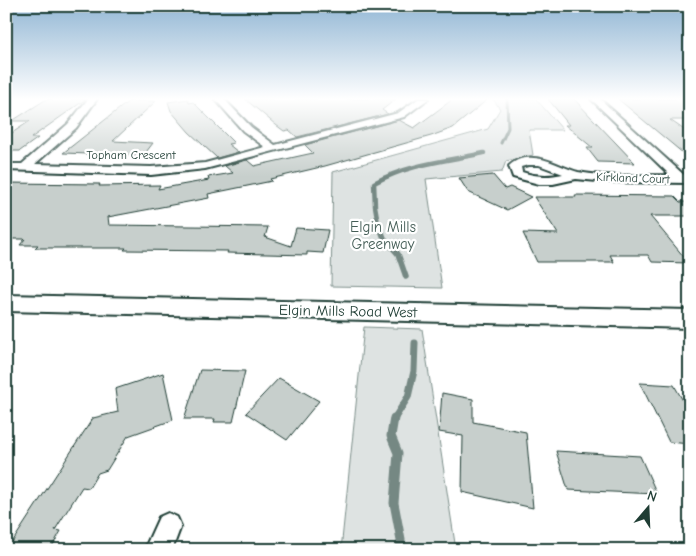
<svg xmlns="http://www.w3.org/2000/svg" width="696" height="556" viewBox="0 0 696 556" font-family="'Comic Neue',sans-serif">
  <rect width="100%" height="100%" fill="#fff"/>
  <filter id="ink" filterUnits="userSpaceOnUse"><feTurbulence type="fractalNoise" baseFrequency=".02" numOctaves="2"/><feDisplacementMap in="SourceGraphic" scale="10" xChannelSelector="R" yChannelSelector="G"/><feConvolveMatrix kernelMatrix="1 2 1 2 8 2 1 2 1" color-interpolation-filters="sRGB"/></filter>
  <g filter="url(#ink)">
    <g fill="#dee3e2" stroke="#7e908b">
      <polygon points="493,99 536,99 563,130 529,130 533,155 506,161 502,172 426,179 442,288 331,286 333,172 488,129 500,109"/>
      <polygon points="364,327 422,329 456,550 341,550"/>
    </g>
    <g fill="none" stroke-linecap="round" stroke-linejoin="round">
      <g stroke="#758883" stroke-width="3">
        <polyline points="501,143 508,128 507,99"/>
        <polyline points="478,154 484,153"/>
      </g>
      <path stroke="#758883" stroke-width="4.5" d="M378,223l-3,-17 -1,-23c34,-19 72,-22 110,-30"/>
      <polyline stroke="#758883" stroke-width="5.5" points="378,222 384,238 398,254 406,277"/>
      <polyline stroke="#758883" stroke-width="7" points="394,419 408,397 414,371 415,343"/>
      <polyline stroke="#758883" stroke-width="9" points="394,418 391,436 398,453 394,503 401,540 400,550"/>
    </g>
    <g fill="#c7cfcc" stroke="#1f3d34">
      <polygon points="51,99 86,99 31,138 38,138 20,151 12,151 6,155 6,137 30,121 12,121 45,100"/>
      <polygon points="188,99 189,103 193,102 234,143 228,144 238,152 217,158 189,132 171,111 168,102"/>
      <polygon points="245,99 396,99 382,110 388,114 297,137 289,130 284,131 276,125"/>
      <polygon points="453,99 488,99 453,128 431,136 325,166 270,179 272,181 208,194 209,198 108,217 109,225 268,227 265,237 291,246 296,228 328,230 323,253 307,252 307,255 227,253 228,251 124,250 126,248 35,248 38,245 20,245 25,239 6,239 6,183 100,184 99,186 160,185 158,189 209,180 208,177 233,173 225,166 247,160 254,166 313,153 305,145 399,120 414,128"/>
      <polygon points="548,99 574,99 635,163 598,162 587,148 593,148 565,125 569,125"/>
      <polygon points="618,99 690,99 690,120 670,120 690,134 690,159"/>
      <polygon points="129,101 156,101 113,141 153,143 143,156 63,153"/>
      <polygon points="493,175 505,189 510,187 531,197 507,210 468,192 459,178"/>
      <polygon points="575,195 674,196 680,202 690,202 690,216 650,216 689,263 652,262 648,255 610,255 614,262 537,262 523,233 558,234 534,197 576,197"/>
      <polygon points="200,370 245,371 233,422 214,422 215,419 184,419"/>
      <polygon points="163,373 173,420 128,436 107,470 98,473 89,488 82,487 55,530 61,531 50,550 7,550 93,418 118,412 115,389"/>
      <polygon points="279,378 319,401 287,440 246,413"/>
      <polygon points="640,383 674,385 690,413 690,444 669,442"/>
      <polygon points="442,393 473,399 473,422 526,432 533,508 462,492 463,436 439,432"/>
      <polygon points="556,451 640,456 657,494 568,490"/>
    </g>
    <g fill="none" stroke-linecap="round" stroke-linejoin="round">
      <g stroke="#1f3d34" stroke-width="4">
        <g id="minor">
          <polygon points="88,99 97,99 76,128 35,164 151,167 205,163 265,147 243,131 215,99 224,99 251,127 275,145 398,113 418,99 428,99 404,117 205,169 151,175 6,170 6,164 22,164 68,124"/>
          <path d="M591,99h9l84,76h6v8l-82,-1 -32,-3 -23,5h-14l-26,-7 -4,-11c4,-4 11,-8 17,-8 19,-2 34,9 52,14 29,6 62,3 92,3zM528,165h11l24,9c-14,3 -27,3 -41,-2l-1,-5z"/>
          <polygon points="168,513 177,517 181,526 172,550 144,550 159,517"/>
        </g>
      </g>
      <g stroke="#1f3d34" stroke-width="4">
        <polygon id="secondary" points="6,295 690,310 690,328 6,311"/>
      </g>
      <use href="#minor" fill="#fff" fill-rule="evenodd"/>
      <use href="#secondary" fill="#fff" fill-rule="evenodd"/>
    </g>
  </g>
  <linearGradient id="sky" x2="0" y2="1"><stop stop-color="#91b6d4"/><stop offset="0.56" stop-color="#fff"/><stop offset="1" stop-color="#fff" stop-opacity="0"/></linearGradient>
  <rect width="696" height="177" fill="url(#sky)"/>
  <g text-anchor="middle" stroke-width="4.5" stroke-linejoin="round" paint-order="stroke">
    <g font-size="12" fill="#1f3d34" stroke="#fff">
      <text x="131" y="159">Topham Crescent</text>
      <text transform="translate(633 178) rotate(2)" y="4">Kirkland Court</text>
    </g>
    <g font-size="15" fill="#455e57" stroke="#fff">
      <text x="383" y="232">Elgin Mills<tspan x="383" dy="17">Greenway</tspan></text>
    </g>
    <g font-size="15" fill="#1f3d34" stroke="#fff">
      <text transform="translate(348 311) rotate(1)" y="5">Elgin Mills Road West</text>
    </g>
  </g>
  <rect width="696" height="556" fill="none" stroke="#fff" stroke-width="25"/>
  <rect x="12" y="12" width="671" height="531" fill="none" stroke="#1f3d34" stroke-width="2" filter="url(#ink)"/>
  <g transform="translate(648 508) rotate(19)" stroke="#ffffff" stroke-width="4" paint-order="stroke">
  <path d="M0-4L9 19L0 12L-9 19Z" fill="#1f3d34"/>
  <text y="-8" font-size="14" font-weight="bold" text-anchor="middle" fill="#1f3d34">N</text>
  </g>
</svg>
